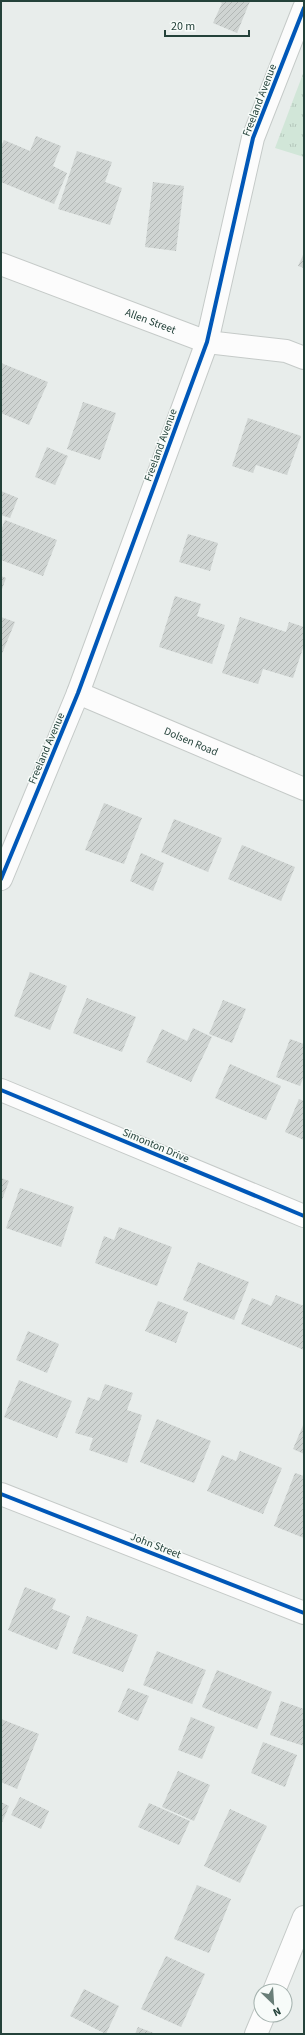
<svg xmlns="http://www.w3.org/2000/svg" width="305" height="2035" viewBox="0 0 305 2035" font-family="'Source Sans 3',sans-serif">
  <defs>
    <pattern id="grass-tufts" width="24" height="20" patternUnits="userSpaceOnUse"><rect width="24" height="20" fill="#d1e6d8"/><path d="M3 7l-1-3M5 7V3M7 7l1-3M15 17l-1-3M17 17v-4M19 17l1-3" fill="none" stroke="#b3c6ba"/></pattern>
    <pattern id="building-hatch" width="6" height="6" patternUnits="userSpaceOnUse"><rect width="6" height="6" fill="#cfd4d2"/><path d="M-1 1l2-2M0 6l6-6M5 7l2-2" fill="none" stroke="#b2b7b5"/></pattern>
  </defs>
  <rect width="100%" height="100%" fill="#e8edeb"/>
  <polygon fill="url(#grass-tufts)" points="304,71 304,157 275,148"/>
  <g fill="url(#building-hatch)">
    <polygon points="218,1 250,1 237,33 213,23 222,3"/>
    <polygon points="36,136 61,146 53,166 67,173 54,204 1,182 1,146 4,140 30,151"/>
    <polygon points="77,151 112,162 105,182 122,188 110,225 58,209"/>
    <polygon points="153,182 184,186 176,251 145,247"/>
    <polygon points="304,253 304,268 298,266"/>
    <polygon points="1,363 48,382 29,425 1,413"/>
    <polygon points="83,402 116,413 100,460 67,449"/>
    <polygon points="248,418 301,436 287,475 256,465 253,473 232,466"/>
    <polygon points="47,447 68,456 55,485 35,477"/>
    <polygon points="1,491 18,498 10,518 1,515"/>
    <polygon points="5,520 57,540 43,576 1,560 1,530"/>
    <polygon points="188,534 218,543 210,571 179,562"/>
    <polygon points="1,576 6,578 1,592"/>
    <polygon points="175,596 201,604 197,616 225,625 212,664 159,647"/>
    <polygon points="1,617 15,622 1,656"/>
    <polygon points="240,617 286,632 289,622 304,627 304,645 293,678 263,669 258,684 222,673"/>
    <polygon points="104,803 142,818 124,864 85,850"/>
    <polygon points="174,819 222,838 208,872 161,852"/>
    <polygon points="242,845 295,867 281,901 228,879"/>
    <polygon points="141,853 164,863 153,891 130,881"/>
    <polygon points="30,972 67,986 50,1030 14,1016"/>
    <polygon points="87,998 136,1017 122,1052 73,1033"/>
    <polygon points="223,1000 246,1009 232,1043 209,1034"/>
    <polygon points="193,1028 212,1037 191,1082 146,1062 162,1029 187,1041"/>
    <polygon points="290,1039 304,1044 304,1076 300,1086 276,1077"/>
    <polygon points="230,1064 281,1086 266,1120 215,1098"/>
    <polygon points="299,1099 304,1101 304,1140 285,1132"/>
    <polygon points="1,1178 9,1181 1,1203"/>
    <polygon points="20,1188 74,1207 61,1247 6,1228"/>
    <polygon points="119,1227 172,1247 157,1286 95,1263 104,1236 114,1240"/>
    <polygon points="198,1262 249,1282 234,1320 183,1300"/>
    <polygon points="276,1295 304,1306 304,1350 241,1324 252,1298 271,1306"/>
    <polygon points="158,1301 188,1312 176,1343 145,1331"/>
    <polygon points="28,1331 59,1344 47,1373 16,1360"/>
    <polygon points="19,1380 72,1401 57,1438 4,1417"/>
    <polygon points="105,1384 133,1393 127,1410 142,1415 127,1463 89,1450 93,1438 75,1433 88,1397 99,1401"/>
    <polygon points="157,1419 211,1441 194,1483 140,1462"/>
    <polygon points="304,1423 304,1454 293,1449"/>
    <polygon points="240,1451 282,1468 263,1514 207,1491 222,1455 236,1461"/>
    <polygon points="295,1473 304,1476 304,1538 274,1526"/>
    <polygon points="25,1587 56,1599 52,1609 70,1616 57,1650 8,1630"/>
    <polygon points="87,1616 138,1635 123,1672 72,1653"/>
    <polygon points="157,1651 206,1670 192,1704 143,1685"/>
    <polygon points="217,1670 272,1692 257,1729 202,1707"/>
    <polygon points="128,1688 149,1696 138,1721 118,1712"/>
    <polygon points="281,1701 304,1709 304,1746 270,1735"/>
    <polygon points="191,1717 215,1727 202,1759 178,1750"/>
    <polygon points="1,1719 39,1734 17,1789 1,1782"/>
    <polygon points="263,1742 297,1755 285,1787 251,1773"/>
    <polygon points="178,1771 210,1785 194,1821 162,1807"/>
    <polygon points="20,1797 49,1811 41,1829 11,1815"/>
    <polygon points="1,1802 9,1806 1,1825"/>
    <polygon points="149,1803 190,1821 179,1845 138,1827"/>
    <polygon points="230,1809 267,1826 240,1883 204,1866"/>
    <polygon points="197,1885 231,1899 209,1953 174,1939"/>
    <polygon points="166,1956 205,1974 181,2027 141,2009"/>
    <polygon points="84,1989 119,2006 106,2034 70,2016"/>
    <polygon points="138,2027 156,2034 135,2034"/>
  </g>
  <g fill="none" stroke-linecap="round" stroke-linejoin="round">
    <g stroke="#c5cac8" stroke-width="24">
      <g id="street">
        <path id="s1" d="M1,264l206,78 79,9 18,7"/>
        <path id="s2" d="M78,693l226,96"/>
        <polyline points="1,879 78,693 207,342 253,138 304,8"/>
        <polyline points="1,1090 304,1216"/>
        <polyline points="1,1494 304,1613"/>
        <polyline points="274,1991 304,1917"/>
        <polyline points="256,2034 264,2015"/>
      </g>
    </g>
    <use href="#street" stroke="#fcfcfc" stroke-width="22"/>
    <g stroke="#f7fbf9" stroke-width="6">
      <g id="cycleway">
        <polyline points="1,879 78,693 207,342 253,138 304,8"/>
        <polyline points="1,1090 304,1216"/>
        <polyline points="1,1494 304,1613"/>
      </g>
    </g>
    <use href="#cycleway" stroke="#0057b8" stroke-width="4"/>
  </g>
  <g text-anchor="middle" stroke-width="3" stroke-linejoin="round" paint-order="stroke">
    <g font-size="11" fill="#24423a" stroke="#f7fbf9">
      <text transform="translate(259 100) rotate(-69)" y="4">Freeland Avenue</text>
      <text dy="4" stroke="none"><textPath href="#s1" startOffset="160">Allen Street</textPath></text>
      <text transform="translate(160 445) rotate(-70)" y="4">Freeland Avenue</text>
      <text dy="4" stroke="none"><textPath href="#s2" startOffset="123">Dolsen Road</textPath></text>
      <text transform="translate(46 748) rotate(-67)" y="4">Freeland Avenue</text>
      <text transform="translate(156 1145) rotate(23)" y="4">Simonton Drive</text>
      <text transform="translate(156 1545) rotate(21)" y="4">John Street</text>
    </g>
  </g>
  <rect width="305" height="2035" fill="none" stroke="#24423a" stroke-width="4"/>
  <g transform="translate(273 2003) rotate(155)"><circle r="19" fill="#f7fbf9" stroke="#a3b1ad"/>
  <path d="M0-3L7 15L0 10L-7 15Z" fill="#697e78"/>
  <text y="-6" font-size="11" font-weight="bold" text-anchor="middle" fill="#24423a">N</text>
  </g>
  <path d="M165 30v6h84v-6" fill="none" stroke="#24423a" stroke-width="2"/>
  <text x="171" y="30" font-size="12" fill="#24423a" stroke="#f7fbf9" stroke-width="3" paint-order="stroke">20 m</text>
</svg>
